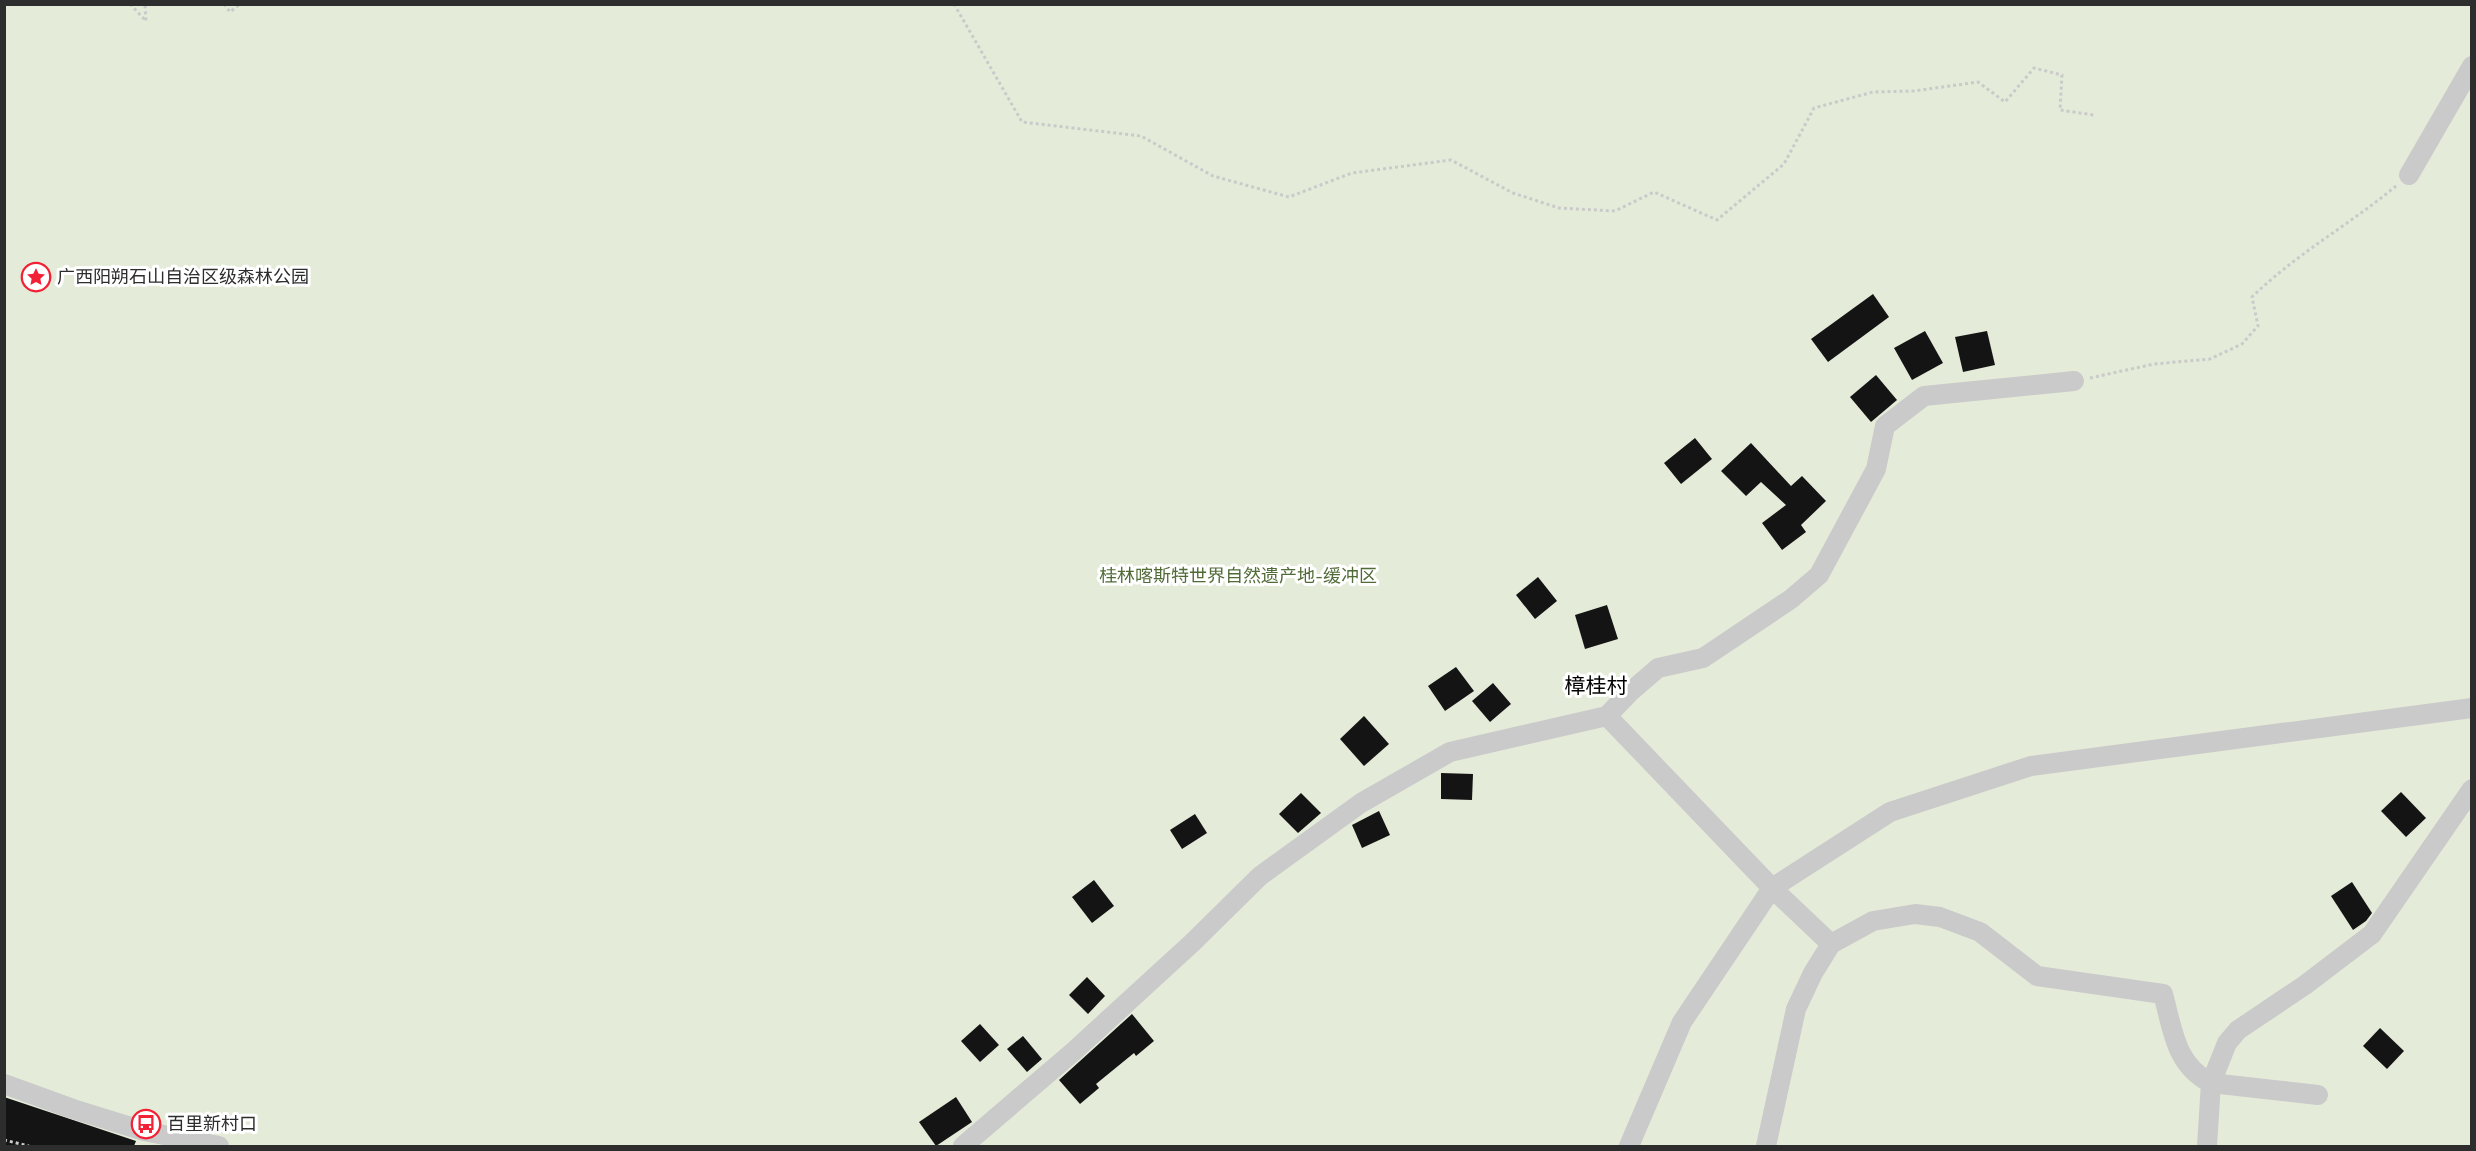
<svg xmlns="http://www.w3.org/2000/svg" width="2476" height="1151" viewBox="0 0 2476 1151" font-family="'Space Grotesk','Noto Sans SC',sans-serif">
  <rect width="100%" height="100%" fill="#fff"/>
  <rect fill="#e4ecd9" x="5" y="5" width="2466" height="1141"/>
  <g fill="#141414">
    <polygon points="1873,294 1889,317 1828,362 1811,339"/>
    <polygon points="1925,331 1943,363 1912,380 1894,348"/>
    <polygon points="1987,331 1995,365 1963,372 1955,337"/>
    <polygon points="1876,375 1897,400 1871,422 1850,397"/>
    <polygon points="1695,438 1712,459 1681,484 1664,463"/>
    <polygon points="1751,443 1791,486 1802,476 1826,501 1801,525 1806,532 1782,550 1762,523 1786,505 1761,482 1746,496 1721,471"/>
    <polygon points="1538,577 1557,601 1535,619 1516,595"/>
    <polygon points="1607,605 1618,639 1585,649 1575,615"/>
    <polygon points="1456,667 1474,691 1445,711 1428,686"/>
    <polygon points="1493,683 1511,704 1490,722 1472,701"/>
    <polygon points="1364,716 1389,744 1364,766 1340,739"/>
    <polygon points="1441,773 1473,774 1472,800 1441,799"/>
    <polygon points="2401,792 2426,818 2406,837 2381,811"/>
    <polygon points="1301,793 1321,813 1298,833 1279,814"/>
    <polygon points="1379,811 1390,835 1362,848 1352,825"/>
    <polygon points="1195,814 1207,833 1182,849 1170,830"/>
    <polygon points="1094,880 1114,906 1092,923 1072,897"/>
    <polygon points="2352,882 2372,913 2366,921 2353,930 2331,896"/>
    <polygon points="1087,977 1105,996 1088,1014 1069,995"/>
    <polygon points="1132,1014 1154,1041 1136,1056 1134,1053 1096,1084 1099,1088 1080,1104 1059,1080"/>
    <polygon points="980,1024 999,1045 980,1062 961,1041"/>
    <polygon points="2380,1028 2404,1051 2387,1069 2363,1046"/>
    <polygon points="1023,1036 1042,1059 1027,1072 1007,1049"/>
    <polygon points="4,1097 136,1141 134,1146 4,1146"/>
    <polygon points="956,1097 972,1122 936,1146 919,1122"/>
  </g>
  <g fill="none" stroke-linecap="round" stroke-linejoin="round">
    <g stroke="#cacaca" stroke-width="3" stroke-dasharray="3 3" stroke-linecap="butt">
      <polyline points="130,4 146,21 145,4"/>
      <polyline points="224,4 230,12 240,4"/>
      <polyline points="954,4 1022,122 1141,136 1213,176 1289,197 1352,173 1451,160 1513,193 1559,208 1615,211 1654,192 1717,220 1784,164 1814,108 1873,92 1914,91 1978,82 2005,102 2034,68 2062,75 2060,110 2094,115"/>
      <path d="M2090,378l64,-14 56,-5 32,-15 16,-18 -6,-29c44,-43 97,-72 144,-111"/>
      <polyline points="4,1140 29,1146"/>
    </g>
    <g stroke="#cacaca" stroke-width="20">
      <polyline points="2409,175 2472,66"/>
      <polyline points="1607,716 1629,693 1658,668 1703,658 1791,599 1819,575 1876,469 1885,426 1924,396 2074,381"/>
      <polyline points="4,1084 73,1109 144,1131 219,1146"/>
      <polyline points="963,1146 1073,1052 1192,943 1260,876 1361,803 1450,752 1607,716 1772,888 1831,944"/>
      <polyline points="1629,1146 1682,1022 1772,888 1890,812 2031,766 2472,708"/>
      <path d="M1766,1146l30,-137 17,-36 18,-29 42,-23 42,-7 25,3 40,15 57,44 126,18c10,36 12,71 48,89l16,-40 11,-13 67,-45 67,-51 100,-145"/>
      <polyline points="2207,1146 2211,1083 2318,1095"/>
    </g>
  </g>
  <defs>
    <g id="sight-ring" transform="scale(1.5)"><circle r="9.5" fill="#fff" stroke="#f22136" stroke-width="1.5"/><path d="M0-6L1.8-2.2L6-1.7L2.9 1.2L3.7 5.4L0 3.3L-3.7 5.4L-2.9 1.2L-6-1.7L-1.8-2.2Z" fill="#f22136"/></g>
    <g id="bus-ring" transform="scale(1.5)"><circle r="9.5" fill="#fff" stroke="#f22136" stroke-width="1.5"/><path d="M-5-6H5V4H4V6H2V4H-2V6H-4V4H-5ZM-3.5-4V0h7V-4ZM-3.5 1.2v1.5H-2V1.2ZM2 1.2v1.5H3.5V1.2Z" fill="#f22136"/></g>
  </defs>
  <g fill-rule="evenodd">
    <use href="#sight-ring" x="36" y="277"/>
    <use href="#bus-ring" x="146" y="1124"/>
  </g>
  <g text-anchor="middle" stroke-width="6" stroke-linejoin="round" paint-order="stroke">
    <g font-size="18" fill="#2d2d2d" stroke="#fff" text-anchor="start">
      <text x="57" y="283">广西阳朔石山自治区级森林公园</text>
      <text x="167" y="1130">百里新村口</text>
    </g>
    <g font-size="18" fill="#516b37" stroke="#fff">
      <text x="1238" y="582">桂林喀斯特世界自然遗产地-缓冲区</text>
    </g>
    <g font-size="21" fill="#000" stroke="#fff">
      <text x="1596" y="693">樟桂村</text>
    </g>
  </g>
  <rect width="2476" height="1151" fill="none" stroke="#2d2d2d" stroke-width="12"/>
</svg>
